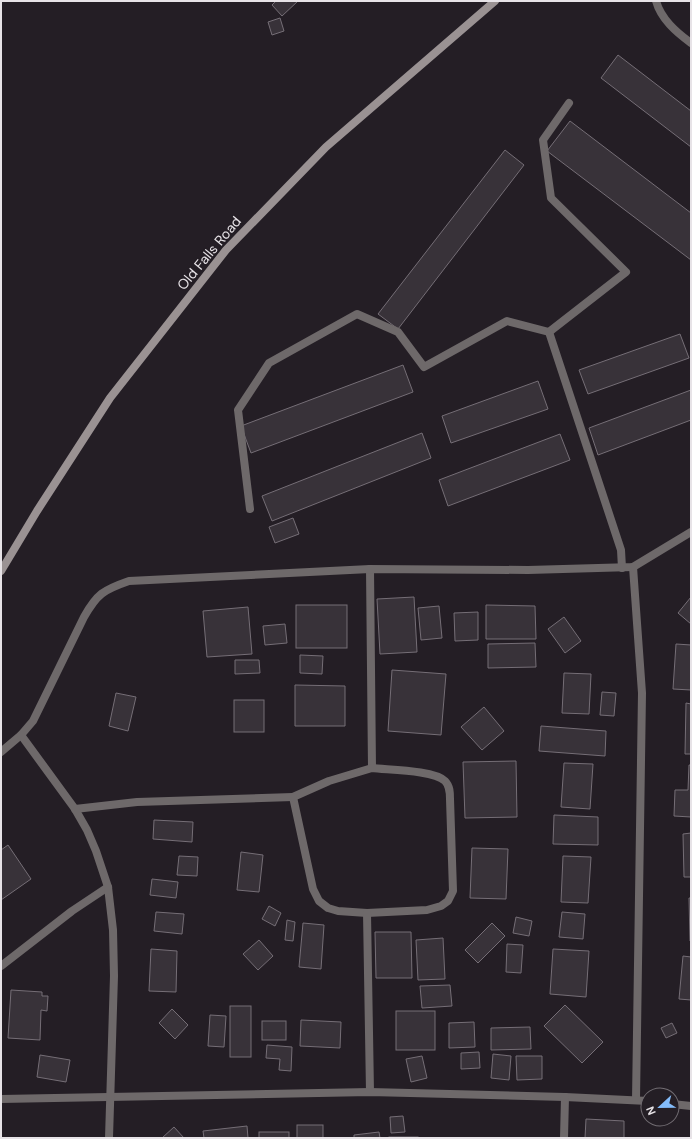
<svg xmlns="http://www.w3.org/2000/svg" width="692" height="1139" viewBox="0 0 692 1139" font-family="'DM Sans',sans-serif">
  <rect width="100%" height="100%" fill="#241e25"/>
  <g fill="#383239" stroke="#756e76">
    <polygon points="276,1 298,1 282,16 272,5"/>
    <polygon points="280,18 284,31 272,35 268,22"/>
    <polygon points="618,55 691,111 691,147 601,78"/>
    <polygon points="570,121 691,213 691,260 547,151"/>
    <polygon points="505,150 524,165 398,329 378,314"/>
    <polygon points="680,334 689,358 588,394 579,370"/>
    <polygon points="403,365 413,392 251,453 241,426"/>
    <polygon points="538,381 548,409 451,443 442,416"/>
    <polygon points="691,390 691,420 598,455 589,428"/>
    <polygon points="422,433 431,458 272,521 262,496"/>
    <polygon points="560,434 570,460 448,506 439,480"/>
    <polygon points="293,518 299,534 275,543 269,527"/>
    <polygon points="414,597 417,652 380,654 377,599"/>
    <polygon points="691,597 691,624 678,613"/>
    <rect x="296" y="605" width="51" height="43"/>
    <polygon points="486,605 535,606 536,639 486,639"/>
    <polygon points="439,606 442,638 421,640 418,608"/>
    <polygon points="248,607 252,654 207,657 203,611"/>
    <polygon points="478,612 478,640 455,641 454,613"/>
    <polygon points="564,617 581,641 565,653 548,629"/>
    <polygon points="285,624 287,643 265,645 263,626"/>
    <polygon points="535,643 536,667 488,668 488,644"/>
    <polygon points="676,644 691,645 691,690 673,689"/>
    <polygon points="300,655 323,656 322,674 300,673"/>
    <polygon points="235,660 259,660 260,673 235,674"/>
    <polygon points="392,670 446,674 441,735 388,731"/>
    <polygon points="564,673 591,674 589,714 562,713"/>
    <polygon points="295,685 345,686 345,726 295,726"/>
    <polygon points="602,692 616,693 614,716 600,715"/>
    <polygon points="116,693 136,697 128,731 109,726"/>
    <rect x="234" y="700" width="30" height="32"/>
    <polygon points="686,703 691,704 691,754 685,754"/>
    <polygon points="484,707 504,731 482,750 461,727"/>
    <polygon points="541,726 606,731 605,756 539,751"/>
    <polygon points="516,761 517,817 465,818 463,762"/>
    <polygon points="564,763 593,764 590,809 561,807"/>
    <polygon points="689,765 691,765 691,817 674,816 675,790 688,790"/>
    <polygon points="554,815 598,817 598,845 553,844"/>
    <polygon points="154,820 193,822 192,842 153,839"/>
    <polygon points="691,833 691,877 684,877 683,834"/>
    <polygon points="8,845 31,879 1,900 1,850"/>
    <polygon points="472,848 508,849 506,899 470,898"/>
    <polygon points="241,852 263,855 259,892 237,890"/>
    <polygon points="179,856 198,857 197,876 177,875"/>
    <polygon points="563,856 591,857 588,903 561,902"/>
    <polygon points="152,879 178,882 176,898 150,895"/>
    <polygon points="689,898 691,898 691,941 690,941"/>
    <polygon points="269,906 281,913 275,926 262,919"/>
    <polygon points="156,912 184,914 182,934 154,931"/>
    <polygon points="562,912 585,914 583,939 559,937"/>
    <polygon points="516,917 532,921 529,936 513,933"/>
    <polygon points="287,920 295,922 293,941 285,940"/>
    <polygon points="303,923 324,925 321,969 299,967"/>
    <polygon points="492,923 505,936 478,963 465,950"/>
    <polygon points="375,932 411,932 412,978 376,978"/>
    <polygon points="443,938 445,979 418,980 416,940"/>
    <polygon points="259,940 273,956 258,970 243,954"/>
    <polygon points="507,944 523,945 521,973 506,972"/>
    <polygon points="151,949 177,951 176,992 149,991"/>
    <polygon points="553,949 589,951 586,997 550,994"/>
    <polygon points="683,956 691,957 691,1000 679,999"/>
    <polygon points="450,985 452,1006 422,1008 420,986"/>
    <polygon points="11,990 42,992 42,996 48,996 47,1011 41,1010 40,1040 8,1038"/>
    <polygon points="565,1005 603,1042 582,1063 544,1026"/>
    <rect x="230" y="1006" width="21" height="51"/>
    <polygon points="172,1009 188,1025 175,1039 159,1023"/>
    <rect x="396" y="1011" width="39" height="39"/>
    <polygon points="210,1015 226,1016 224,1047 208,1046"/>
    <polygon points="301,1020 341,1022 340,1048 300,1046"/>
    <rect x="262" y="1021" width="24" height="19"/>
    <polygon points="474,1022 475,1047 449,1048 449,1023"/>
    <polygon points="672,1023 677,1033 666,1038 661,1028"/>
    <polygon points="530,1027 531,1049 491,1050 491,1028"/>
    <polygon points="267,1045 292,1047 291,1071 279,1070 280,1059 266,1058"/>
    <polygon points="479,1052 480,1068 461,1069 461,1053"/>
    <polygon points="493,1054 511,1056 509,1080 491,1078"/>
    <polygon points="40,1055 70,1060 66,1082 37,1077"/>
    <polygon points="422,1056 427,1078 411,1082 406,1059"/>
    <polygon points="516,1056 542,1056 542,1079 517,1080"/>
    <polygon points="403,1116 405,1132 391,1133 390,1117"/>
    <polygon points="586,1119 624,1121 624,1138 585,1138"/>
    <rect x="297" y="1125" width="26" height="13"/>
    <polygon points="247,1126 248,1138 204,1138 203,1131"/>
    <polygon points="174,1127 184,1138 162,1138"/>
    <rect x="259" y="1132" width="30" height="6"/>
    <polygon points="379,1132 380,1138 354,1138 354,1135"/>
    <rect x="389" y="1137" width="29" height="1"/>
  </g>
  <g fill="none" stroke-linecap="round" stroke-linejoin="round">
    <g stroke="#6e696a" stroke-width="8">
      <polyline points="549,332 626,272 551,198 543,140 569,103"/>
      <polyline points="250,509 238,410 269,363 357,314 398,332 424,367 507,321 549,332 621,550 622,568"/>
      <polyline points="1,752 21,735"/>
    </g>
    <g stroke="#6e696a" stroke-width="8">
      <path d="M656,1c5,18 20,31 35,42"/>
      <polyline points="633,567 642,693 636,1100"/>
      <polyline points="370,569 372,768"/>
      <path d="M372,768c16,2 62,2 73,13 5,5 5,12 5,18l3,92 -5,10 -7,5 -14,4 -60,3 -29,-2 -10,-3 -9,-7 -6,-12 -20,-92 36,-16z"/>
      <polyline points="75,809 137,802 293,797"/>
      <polyline points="367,913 370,1092"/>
      <polyline points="1,966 72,911 108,887"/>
      <polyline points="1,1099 370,1092 565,1097 648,1101"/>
      <polyline points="672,1104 691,1106"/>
      <path d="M109,1138l5,-162 -1,-46 -5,-43 -12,-36 -9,-21 -12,-21 -54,-74 12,-14 51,-104c13,-23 19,-27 45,-36l241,-12 158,1 105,-3 58,-35"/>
      <polyline points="564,1138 565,1097"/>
    </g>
    <polyline stroke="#9a9293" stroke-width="8" points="1,571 37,511 110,398 226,250 326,147 495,1"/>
  </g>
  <g text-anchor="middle" stroke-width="3" stroke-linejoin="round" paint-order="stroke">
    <g font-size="14" fill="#e7e3e7" stroke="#241e25">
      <text transform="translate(209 253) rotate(-50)" y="5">Old Falls Road</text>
    </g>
  </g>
  <rect width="692" height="1139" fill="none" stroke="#e7e3e7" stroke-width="4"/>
  <g transform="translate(660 1107) rotate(248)"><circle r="19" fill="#241e25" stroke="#726d73"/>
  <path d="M0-3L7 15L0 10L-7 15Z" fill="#84bcfb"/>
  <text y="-6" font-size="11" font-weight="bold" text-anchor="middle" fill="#e7e3e7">N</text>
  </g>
</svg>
